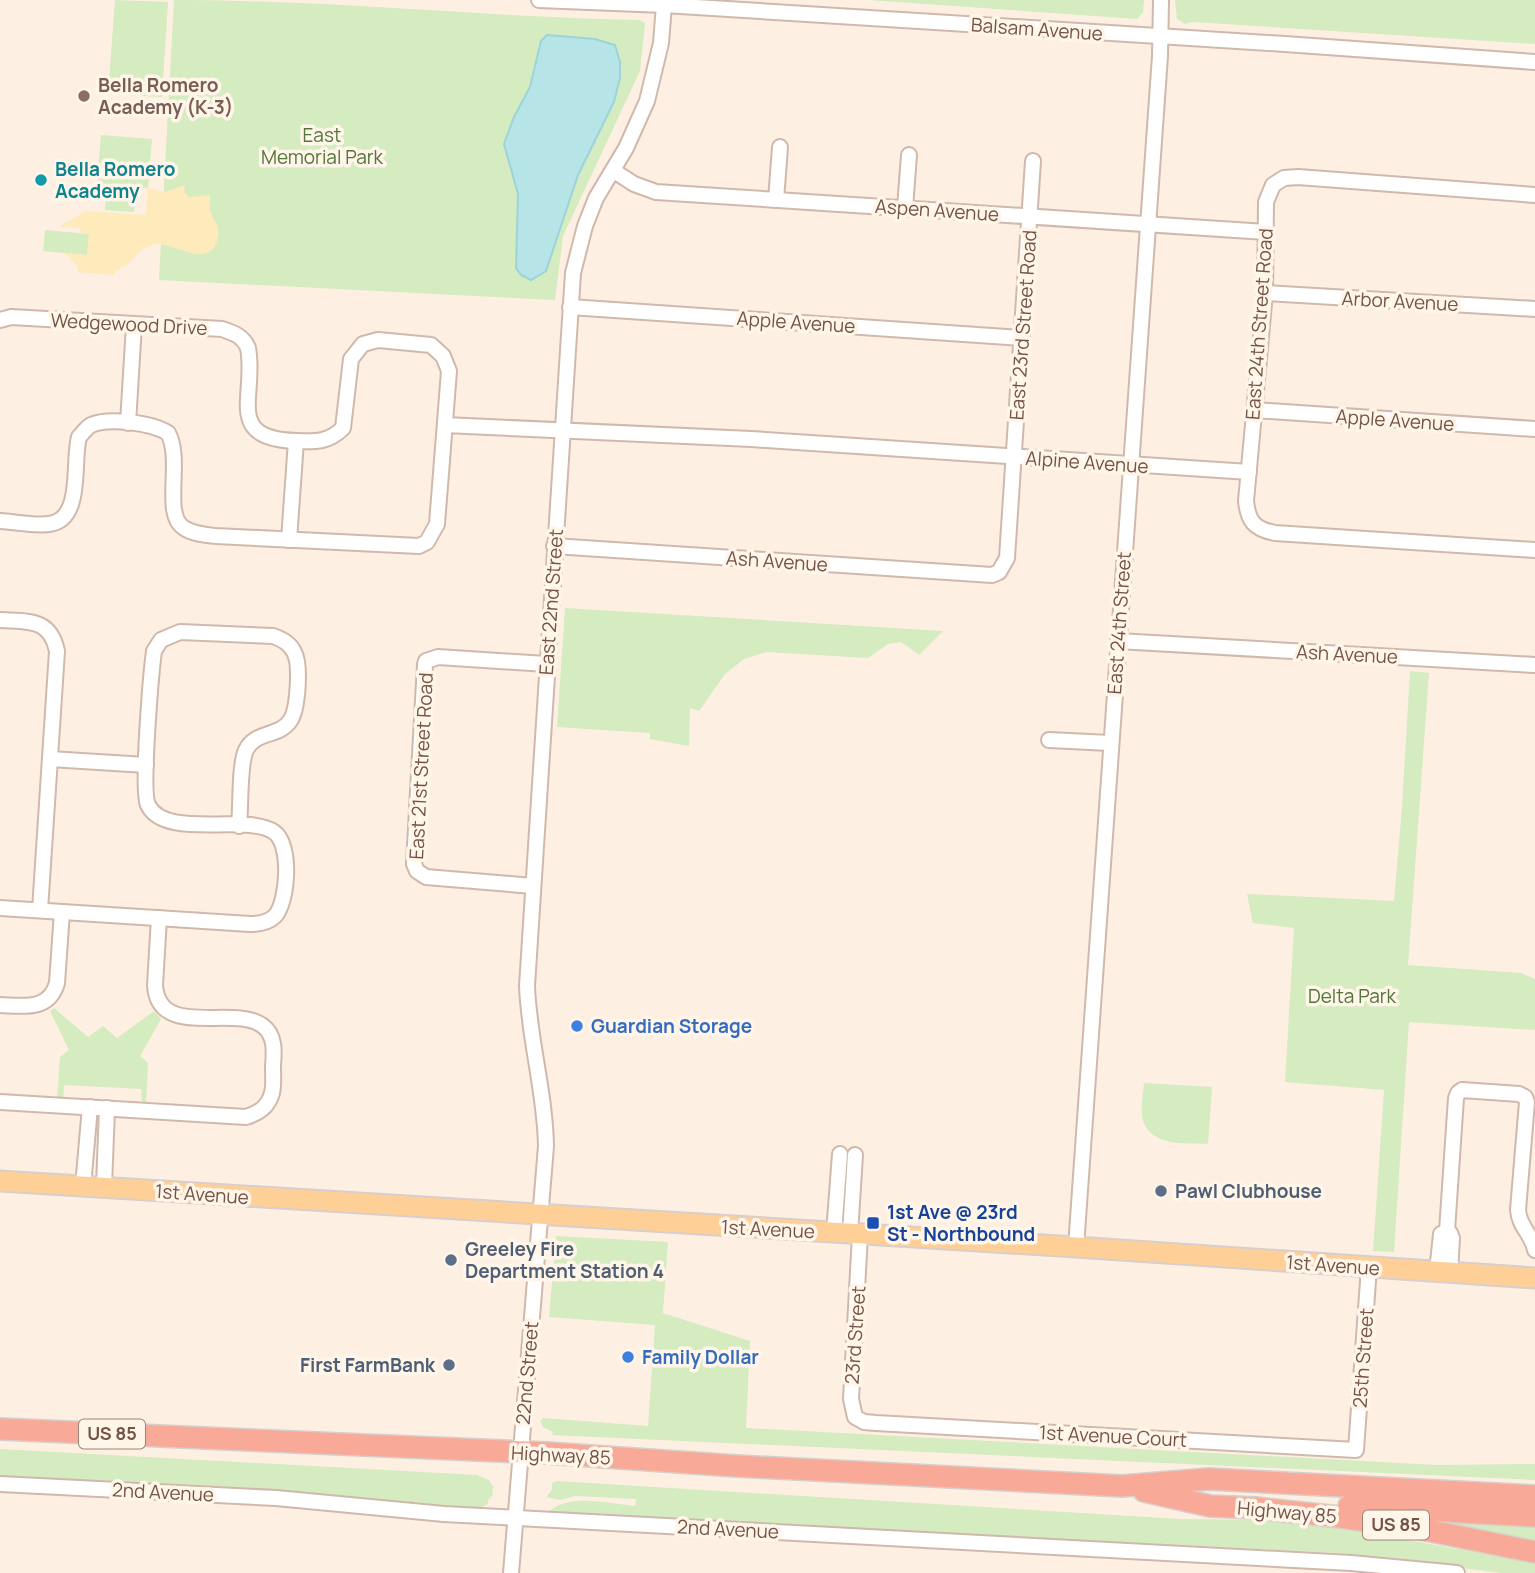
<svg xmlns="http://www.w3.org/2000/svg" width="1535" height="1573" viewBox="0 0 1535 1573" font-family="Manrope,sans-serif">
  <rect width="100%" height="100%" fill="#fdf0e2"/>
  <g fill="#d5ebc0">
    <polygon points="115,0 168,2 162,97 108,94"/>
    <path d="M174,0c155,0 311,17 466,20l5,3 -5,48 -77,165 -8,64 -396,-20z"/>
    <polygon points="868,0 1144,0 1143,12 1137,19"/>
    <polygon points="1175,0 1535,0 1535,44 1193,22 1185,24 1177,19"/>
    <polygon points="101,135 152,139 148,188 97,184"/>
    <polygon points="107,187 136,189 134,212 105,210"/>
    <polygon points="45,230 89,234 87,255 43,251"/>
    <polygon points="565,608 943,631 919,655 901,642 888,644 868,658 766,652 744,659 725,674 699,711 690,708 689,746 650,739 650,733 557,727"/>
    <polygon points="1410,671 1429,673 1408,965 1521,973 1535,979 1535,1030 1409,1022 1394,1252 1373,1251 1384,1090 1285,1082 1294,928 1253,923 1247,894 1394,901 1402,807"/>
    <polygon points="54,1008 88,1037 103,1026 117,1038 154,1011 161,1019 140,1056 148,1063 146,1104 142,1104 141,1089 64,1085 63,1100 57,1099 60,1057 69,1050 50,1011"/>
    <path d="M1144,1083l68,4 -4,57c-23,-1 -60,3 -66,-27 -1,-11 1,-24 2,-34z"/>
    <polygon points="556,1236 668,1242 663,1313 750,1341 746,1428 1437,1465 1535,1464 1535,1480 552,1435 553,1432 543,1427 540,1421 543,1418 648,1426 655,1325 549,1317"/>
    <polygon points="0,1449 477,1475 489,1480 494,1488 492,1489 493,1495 488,1500 488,1504 480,1508 382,1502 278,1490 0,1476"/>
    <path d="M557,1481l623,38 86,1 53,4 216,39v10h-33l-165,-20 -774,-39 -13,-3c20,-18 60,-7 85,-5l1,-7 -61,-3 -15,4 -14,-3 6,-7v-7z"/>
    <polygon points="1414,1520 1535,1524 1535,1544"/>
  </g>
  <path fill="#feeabb" d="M185,185l-1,7 6,5 20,-2c0,6 -1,12 1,17 2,9 10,14 7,25 -7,35 -44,5 -62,7 -13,2 -18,11 -27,19 -4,3 -9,5 -14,8v4l-37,-3v-5l-13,-14 22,2 2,-21 -8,-1 -1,-5 -20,-1 3,-3 23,-13 60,4 2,-27 17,4z"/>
  <polygon fill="#b6e4e7" stroke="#9cd4d9" stroke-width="2" points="547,35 595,39 615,45 620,62 620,78 614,102 578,175 546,271 531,280 521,275 516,268 518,194 504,144 514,117 530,87 541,41"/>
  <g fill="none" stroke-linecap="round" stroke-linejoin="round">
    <g stroke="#d0b9ac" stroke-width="18">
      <g id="minor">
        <polyline points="539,0 664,5 1285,44 1535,62"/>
        <polyline points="614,171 634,184 656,192 1266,232"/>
        <path d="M1535,195l-237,-18 -14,1 -11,7 -7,17 -1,91 -19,208c2,20 8,28 29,32l260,17"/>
        <polyline points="776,200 780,147"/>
        <polyline points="905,208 909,155"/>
        <polyline points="1265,293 1535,309"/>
        <polyline points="570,307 1022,338"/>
        <path d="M0,320l11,-3 211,12c12,4 21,7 26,19 9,48 -25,91 49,93 19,1 32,1 46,-13l8,-69 12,-15 15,-4 53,5 12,11 6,15 -12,153 -10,18 -8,4 -203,-10c-10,-1 -23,-2 -32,-8 -22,-13 -1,-68 -16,-95 -16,-10 -59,-16 -77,-8 -5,3 -8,8 -12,12 -7,24 5,83 -30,87 -15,2 -33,-2 -49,-3"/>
        <polyline points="1254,410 1535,429"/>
        <polyline points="128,423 134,325"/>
        <polyline points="445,425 751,439 1249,472"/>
        <polyline points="289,540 296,441"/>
        <polyline points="554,546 992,575 999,572 1007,558 1033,161"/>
        <path d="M0,620c29,2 50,-2 57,31l-17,259"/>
        <polyline points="1118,641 1535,665"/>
        <polyline points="1049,740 1110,743"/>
        <polyline points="50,759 146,765"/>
        <polyline points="533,886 426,877 417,871 414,864 425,664 426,661 438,657 546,664"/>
        <path d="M0,908l250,16c9,0 18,-1 25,-8 13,-14 17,-72 -1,-84 -28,-19 -109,8 -126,-27 -7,-14 3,-131 6,-154l7,-11 19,-8 93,4c9,3 17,7 21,16 7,12 4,58 -4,69 -11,16 -35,10 -44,29 -7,15 -5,57 -7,76"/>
        <path d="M0,1005c24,1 49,6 57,-22l5,-71"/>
        <path d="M0,1102l246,15c13,-4 22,-10 26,-24 2,-8 1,-18 1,-27 1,-13 3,-30 -10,-40 -28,-22 -105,14 -108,-41l4,-67"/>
        <polyline points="83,1186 90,1107"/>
        <polyline points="104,1187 107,1108"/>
        <path d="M1447,1231l9,-133 2,-5 4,-3 57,4 6,3 2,5 -9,108c1,17 14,24 17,40"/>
        <polyline points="834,1233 840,1154"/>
        <polyline points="850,1234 855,1155"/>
        <polyline points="860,1235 851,1399 855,1417 864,1422 876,1423 1356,1450 1369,1267"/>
        <polyline points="1076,1247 1160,56 1161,0"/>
        <polyline points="1437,1272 1441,1234 1447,1231 1450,1233 1452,1238 1450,1273"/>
        <polyline points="0,1484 276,1498 444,1514 1351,1563 1457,1573"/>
        <path d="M511,1573l35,-427c-1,-55 -17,-106 -19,-160l46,-713 12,-47 11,-28 30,-50 21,-47 14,-58 3,-38"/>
      </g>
    </g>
    <g stroke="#d8cfcc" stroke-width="23">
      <polyline id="major" points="0,1181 1076,1247 1535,1278"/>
    </g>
    <g stroke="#d8cfcc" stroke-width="24">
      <g id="highway">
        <polyline points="0,1429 547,1453 737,1466 1122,1486 1209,1479 1535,1496"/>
        <polyline points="1144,1491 1210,1506 1256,1508 1340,1517 1421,1529 1535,1552"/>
        <polyline points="1349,1506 1535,1516"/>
      </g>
    </g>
    <use href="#minor" stroke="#fff" stroke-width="14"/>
    <use href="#major" stroke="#fed098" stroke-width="19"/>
    <use href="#highway" stroke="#f9a997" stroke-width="21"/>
  </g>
  <circle fill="#8d6e63" stroke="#fff5e9" stroke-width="2.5" cx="84" cy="96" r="7"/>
  <circle fill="#0f9aa8" stroke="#fff5e9" stroke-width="2.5" cx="41" cy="180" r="7"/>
  <g fill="#3f7fe0" stroke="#fff5e9" stroke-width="2.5">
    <circle cx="577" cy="1026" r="7"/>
    <circle cx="628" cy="1357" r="7"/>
  </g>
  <g fill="#5c6f8a" stroke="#fff5e9" stroke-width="2.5">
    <circle cx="1161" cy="1191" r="7"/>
    <circle cx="451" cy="1260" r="7"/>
    <circle cx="449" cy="1365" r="7"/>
  </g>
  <rect fill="#1a4fb4" stroke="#fff5e9" stroke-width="2.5" x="866" y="1216" width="14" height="14" rx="3.5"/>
  <g text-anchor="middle" stroke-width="7" stroke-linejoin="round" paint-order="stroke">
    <g fill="#fff5e9" stroke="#9e8478" stroke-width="2">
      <rect x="79" y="1419.5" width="66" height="29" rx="5"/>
      <rect x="1363" y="1510.5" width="66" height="29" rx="5"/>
    </g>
    <g font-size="18" font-weight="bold" fill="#755448">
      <text x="112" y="1440">US 85</text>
      <text x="1396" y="1531">US 85</text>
    </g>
    <g font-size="19" fill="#755448" stroke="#fff5e9">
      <text transform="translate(1037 29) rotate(4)" y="7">Balsam Avenue</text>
      <text transform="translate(937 210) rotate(4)" y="7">Aspen Avenue</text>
      <text transform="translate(1400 301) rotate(3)" y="7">Arbor Avenue</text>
      <text transform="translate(796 322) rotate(4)" y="7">Apple Avenue</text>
      <text transform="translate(129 324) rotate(3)" y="7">Wedgewood Drive</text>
      <text transform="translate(1259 324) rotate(-86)" y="7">East 24th Street Road</text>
      <text transform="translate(1023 325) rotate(-86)" y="7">East 23rd Street Road</text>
      <text transform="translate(1395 420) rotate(4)" y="7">Apple Avenue</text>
      <text transform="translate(1087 462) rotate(4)" y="7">Alpine Avenue</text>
      <text transform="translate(777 561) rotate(4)" y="7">Ash Avenue</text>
      <text transform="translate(551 602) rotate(-86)" y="7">East 22nd Street</text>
      <text transform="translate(1119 623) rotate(-86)" y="7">East 24th Street</text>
      <text transform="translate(1347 654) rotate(3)" y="7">Ash Avenue</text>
      <text transform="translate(421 766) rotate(-87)" y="7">East 21st Street Road</text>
      <text transform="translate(202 1194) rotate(4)" y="7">1st Avenue</text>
      <text transform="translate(768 1229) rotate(3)" y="7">1st Avenue</text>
      <text transform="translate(1333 1265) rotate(4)" y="7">1st Avenue</text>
      <text transform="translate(855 1335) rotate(-86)" y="7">23rd Street</text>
      <text transform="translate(1363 1358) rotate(-86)" y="7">25th Street</text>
      <text transform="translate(527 1373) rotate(-85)" y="7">22nd Street</text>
      <text transform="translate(1113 1436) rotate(3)" y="7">1st Avenue Court</text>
      <text transform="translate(561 1455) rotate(3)" y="7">Highway 85</text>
      <text transform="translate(163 1492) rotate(3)" y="7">2nd Avenue</text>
      <text transform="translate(1287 1512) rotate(5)" y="7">Highway 85</text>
      <text transform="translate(728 1529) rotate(3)" y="7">2nd Avenue</text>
    </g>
    <g font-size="19" font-weight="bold" fill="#785e54" stroke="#fff5e9" text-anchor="start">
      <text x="98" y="92">Bella Romero<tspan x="98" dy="22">Academy (K-3)</tspan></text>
    </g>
    <g font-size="19" fill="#52763c" stroke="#fff5e9">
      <text x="322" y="142">East<tspan x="322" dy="22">Memorial Park</tspan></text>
      <text x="1352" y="1003">Delta Park</text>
    </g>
    <g font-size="19" font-weight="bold" fill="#0d838f" stroke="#fff5e9" text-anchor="start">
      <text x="55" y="176">Bella Romero<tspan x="55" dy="22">Academy</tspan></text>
    </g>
    <g font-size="19" font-weight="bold" fill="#366cbe" stroke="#fff5e9" text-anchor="start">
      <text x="591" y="1033">Guardian Storage</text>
      <text x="642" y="1364">Family Dollar</text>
    </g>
    <g font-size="19" font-weight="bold" fill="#4e5e75" stroke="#fff5e9" text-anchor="start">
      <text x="1175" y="1198">Pawl Clubhouse</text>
      <text x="465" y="1256">Greeley Fire<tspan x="465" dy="22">Department Station 4</tspan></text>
      <text x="435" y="1372" text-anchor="end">First FarmBank</text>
    </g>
    <g font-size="19" font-weight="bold" fill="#164399" stroke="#fff5e9" text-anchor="start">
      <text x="887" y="1219">1st Ave @ 23rd<tspan x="887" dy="22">St - Northbound</tspan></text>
    </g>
  </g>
</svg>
